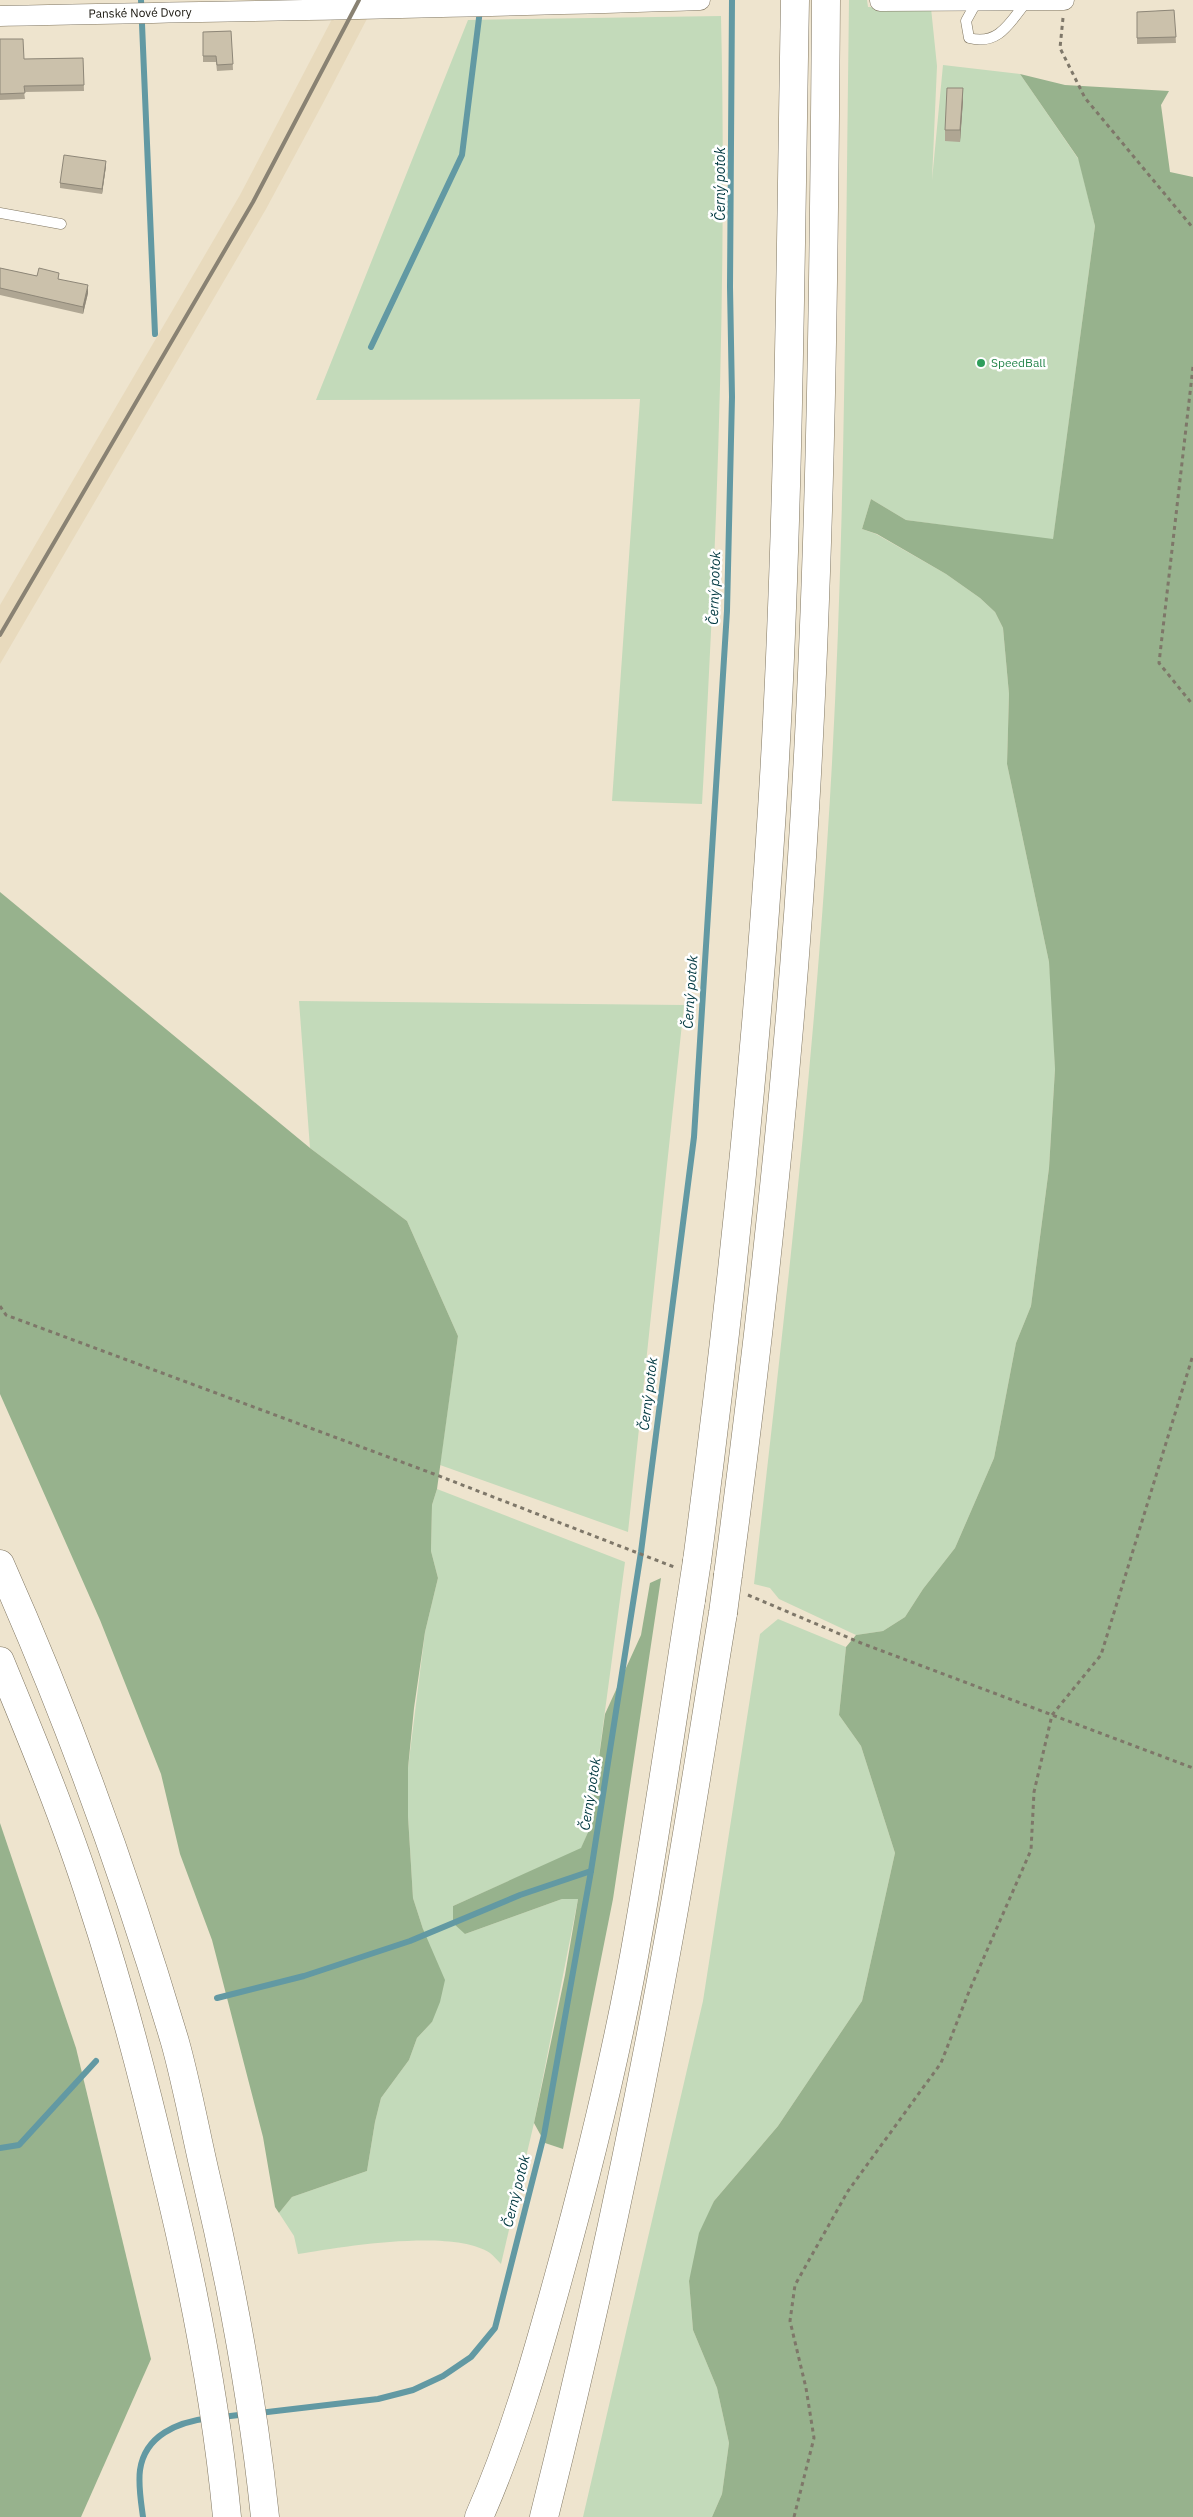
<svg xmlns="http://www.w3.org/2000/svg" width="1193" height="2517" font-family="'IBM Plex Sans',sans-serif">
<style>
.built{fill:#e8dabd}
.green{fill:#c3daba}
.forest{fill:#97b28d}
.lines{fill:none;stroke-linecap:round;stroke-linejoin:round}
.stream{stroke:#6299a3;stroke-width:6}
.service-casing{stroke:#807763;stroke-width:11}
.minor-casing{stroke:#807763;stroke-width:21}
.motorway-casing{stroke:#807763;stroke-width:29}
.path{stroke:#7e7769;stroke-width:3;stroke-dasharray:4 4;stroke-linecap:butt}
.service{stroke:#fff;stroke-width:10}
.minor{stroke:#fff;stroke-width:20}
.motorway{stroke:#fff;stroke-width:28}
.rail{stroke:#898273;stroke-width:4}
.motorway-bridge-casing{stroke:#807763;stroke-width:29;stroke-linecap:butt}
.motorway-bridge{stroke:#fff;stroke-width:28}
.wall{fill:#afa693}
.shaded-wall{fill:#8e8778}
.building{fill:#cbc1ab;stroke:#8e8778}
.leisure-dot{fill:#2e9e5b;stroke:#fff;stroke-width:2}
.labels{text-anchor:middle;stroke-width:5;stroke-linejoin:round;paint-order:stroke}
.street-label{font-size:12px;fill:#17140c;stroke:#fff}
.leisure-label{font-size:12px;fill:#27864d;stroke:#fff;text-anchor:start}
.water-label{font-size:14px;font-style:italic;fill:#023941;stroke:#fff}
</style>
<rect width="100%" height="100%" fill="#eee4ce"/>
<!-- built -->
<polygon class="built" points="342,0 369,15 322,105 266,209 0,664 0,605 240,195"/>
<!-- green -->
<g class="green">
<path d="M 849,0 L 867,0 L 868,7 L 931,8 L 937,66 L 932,180 L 943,65 L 1020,74 L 1079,160 L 1095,226 L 1053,540 L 906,520 L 871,499 L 862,529 L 876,534 L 946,574 L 980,598 L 995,612 L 1003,628 L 1009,694 L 1007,764 L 1049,962 L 1053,1006 L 1055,1069 L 1049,1168 L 1031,1306 L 1016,1343 L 994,1458 L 955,1548 L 923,1589 L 905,1617 L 883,1631 L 856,1635 L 779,1599 L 770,1588 L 754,1584 C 782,1338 811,1092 827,845 C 846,564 845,282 849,0 Z"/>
<path d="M 721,16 C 727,279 717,542 702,804 L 612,801 L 640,399 L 316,400 L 468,20 Z"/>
<polygon points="299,1001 684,1005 628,1532 440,1465 458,1336 407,1221 310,1148"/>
<path d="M 437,1489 L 625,1562 L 589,1830 L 581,1849 L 453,1906 L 465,1934 L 562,1899 L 578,1899 L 534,2123 L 501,2264 C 497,2260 494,2256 490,2253 C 453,2228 341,2247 298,2254 L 294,2236 L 279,2213 L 292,2197 L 367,2171 L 375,2122 L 381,2098 L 409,2060 L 417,2038 L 432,2022 L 423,1929 L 413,1898 L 408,1816 L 408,1768 L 425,1632 L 438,1578 L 431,1551 L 432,1505 Z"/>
<polygon points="778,1619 846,1647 839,1715 861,1746 895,1853 862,2001 778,2126 714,2201 689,2281 693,2330 717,2388 729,2443 722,2494 712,2517 583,2517 703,2001 760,1634"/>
</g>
<!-- forest -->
<g class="forest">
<polygon points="1020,74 1065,85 1169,91 1161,105 1170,172 1193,177 1193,2517 712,2517 722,2494 729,2443 717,2388 693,2330 689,2281 699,2233 714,2201 778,2126 862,2001 895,1853 861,1746 839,1715 846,1647 856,1635 883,1631 905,1617 923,1589 955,1548 994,1458 1016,1343 1031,1306 1049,1168 1055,1069 1049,962 1007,764 1009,694 1003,628 995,612 980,598 946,574 877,534 862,529 871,499 906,520 1053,539 1095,226 1078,158"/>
<polygon points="0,892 310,1148 407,1221 458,1336 437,1489 432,1505 431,1551 438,1578 425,1632 414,1708 408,1768 408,1816 413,1898 423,1929 445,1980 440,2002 432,2022 417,2038 409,2060 381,2098 375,2122 367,2171 292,2197 279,2213 275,2207 263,2137 212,1940 180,1854 161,1774 100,1620 0,1394"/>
<polygon points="661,1578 613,1899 563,2149 545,2143 534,2123 565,1975 578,1899 562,1899 465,1934 453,1923 453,1906 581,1848 589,1830 605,1714 641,1635 650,1583"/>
<polygon points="0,1823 76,2048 151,2359 81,2517 0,2517"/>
</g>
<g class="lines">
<!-- stream -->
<g class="stream">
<polyline points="141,0 155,334"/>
<polyline points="371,347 462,155 480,10"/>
<polyline points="217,1998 304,1976 410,1941 520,1895 591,1871"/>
<polyline points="0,2148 19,2145 96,2061"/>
<polyline points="259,2413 378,2399 413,2390 443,2376 471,2357 495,2328 544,2135 591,1871 641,1552 694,1137 727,611 732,397 730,287 732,0"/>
<polyline points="222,2417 247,2414"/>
<path d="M 143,2517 C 141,2502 138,2485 140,2470 C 145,2435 178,2422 209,2418"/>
</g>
<!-- service casing -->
<g class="service-casing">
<g id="service">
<path d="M 977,1 L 966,21 L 969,38 C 999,46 1010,22 1027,1"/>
<polyline points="0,213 61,224"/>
</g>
</g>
<!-- minor casing -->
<g class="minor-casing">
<g id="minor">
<polyline points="880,1 1064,0"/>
<path d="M 0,16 C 233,11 467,8 700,0"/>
</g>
</g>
<!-- motorway casing -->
<g class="motorway-casing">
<g id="motorway">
<path d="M 697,1561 C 730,1311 756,1061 772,810 C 789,540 790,270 795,0"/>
<path d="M 0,1564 C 69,1719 127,1880 175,2042 C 187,2085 195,2130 205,2173 C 232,2287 253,2401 265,2517"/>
<path d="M 728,1575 C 762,1320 790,1065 805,809 C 821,540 824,270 826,0"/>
<path d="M 0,1661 C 33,1741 66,1821 92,1903 C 121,1991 144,2080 165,2170 C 193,2284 216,2400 227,2517"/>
<path d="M 479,2517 C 513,2440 536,2359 558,2279 C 590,2163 619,2046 639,1928 C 658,1819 674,1709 691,1600"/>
<path d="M 544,2517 C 592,2325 634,2132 669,1937 C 689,1829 705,1721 723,1613"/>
</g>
</g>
<!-- path -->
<g class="path">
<polyline points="1063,18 1060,48 1085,98 1193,228"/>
<polyline points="1193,367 1159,663 1193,705"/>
<polyline points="0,1306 6,1315 434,1474 674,1567"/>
<polyline points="748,1595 861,1643 1193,1768"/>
<polyline points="794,2517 814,2438 806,2388 790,2321 795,2285 848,2191 941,2063 970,1989 1031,1850 1034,1792 1052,1715 1101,1655 1193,1355"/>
</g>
<!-- service -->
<use href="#service" class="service"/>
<!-- minor -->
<use href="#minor" class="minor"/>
<!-- motorway -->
<use href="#motorway" class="motorway"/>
<!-- rail -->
<polyline class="rail" points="0,635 253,202 359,0"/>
<!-- motorway-bridge casing -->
<g class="motorway-bridge-casing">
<g id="motorway-bridge">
<polyline points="691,1600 697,1561"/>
<polyline points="723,1613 728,1575"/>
</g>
</g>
<!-- motorway-bridge -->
<use href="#motorway-bridge" class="motorway-bridge"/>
</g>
<!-- wall -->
<g class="wall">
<polygon points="1174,10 1176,43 1137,44 1137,12"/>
<polygon points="231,31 233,70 217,71 216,62 203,62 203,32"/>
<polygon points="0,39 24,59 83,58 84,91 24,92 25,99 0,100"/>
<polygon points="963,100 960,142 945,141 945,130"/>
<polygon points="106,166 102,194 60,188 60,183"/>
<polygon points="0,268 37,276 59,279 88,293 83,314 0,295"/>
</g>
<!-- shaded-wall -->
<g class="shaded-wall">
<polygon points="963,88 963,100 960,142 960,130"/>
<polygon points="106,161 106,166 102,194 102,189"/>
<polygon points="88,285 88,293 83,314 83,307"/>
</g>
<!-- building -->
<g class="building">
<polygon points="1174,10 1176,37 1137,38 1137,12"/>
<polygon points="231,31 233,64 217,65 216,56 203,56 203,32"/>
<polygon points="0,39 23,39 24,59 83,58 84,85 24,86 25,93 0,94"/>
<polygon points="947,88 963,88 960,130 945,130"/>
<polygon points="64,155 106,161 102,189 60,183"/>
<polygon points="0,268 37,276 39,268 59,273 58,279 88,285 83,307 0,288"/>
</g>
<!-- markers -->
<circle class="leisure-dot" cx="981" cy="363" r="5"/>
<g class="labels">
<!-- street labels -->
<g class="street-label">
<text transform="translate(140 13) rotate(-1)" y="4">Panské Nové Dvory</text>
</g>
<!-- leisure labels -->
<g class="leisure-label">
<text x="991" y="367">SpeedBall</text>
</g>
<!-- water labels -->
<g class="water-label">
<text transform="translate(720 184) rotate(-90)" y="5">Černý potok</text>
<text transform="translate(714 588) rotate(-88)" y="5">Černý potok</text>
<text transform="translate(690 992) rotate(-86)" y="5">Černý potok</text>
<text transform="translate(648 1394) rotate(-83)" y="5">Černý potok</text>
<text transform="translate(590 1794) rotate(-81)" y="5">Černý potok</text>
<text transform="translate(516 2191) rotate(-76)" y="5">Černý potok</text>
</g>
</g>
</svg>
